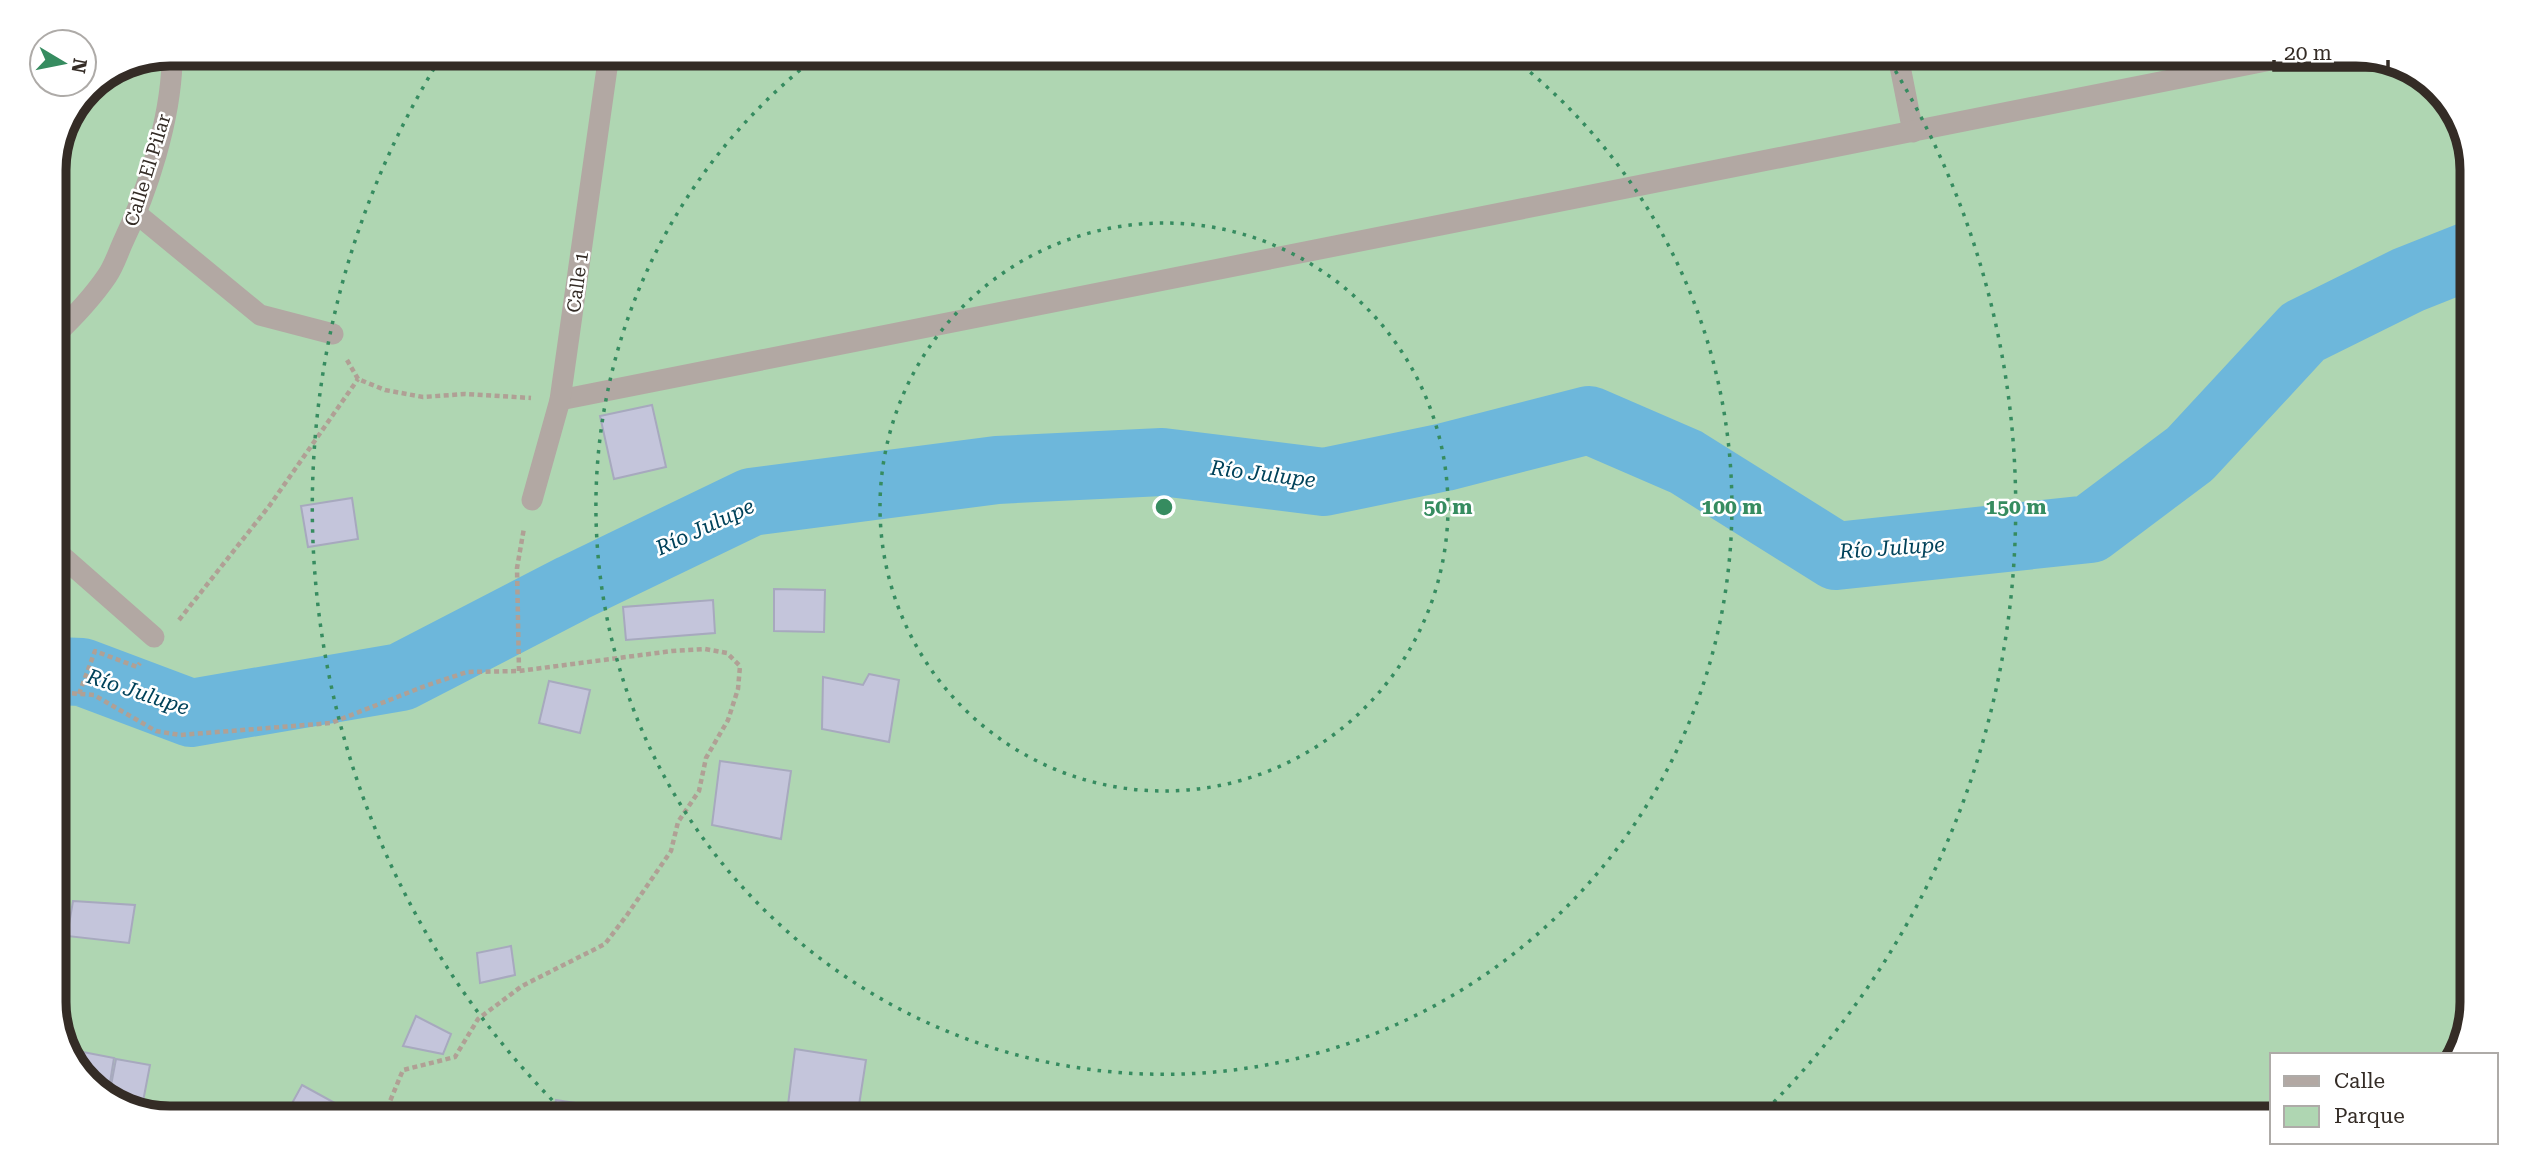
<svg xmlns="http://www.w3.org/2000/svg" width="2526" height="1172" font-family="'Roboto Serif',serif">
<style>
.green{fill:#afd6b2}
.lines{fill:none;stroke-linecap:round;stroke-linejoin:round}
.river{stroke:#6db7db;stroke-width:68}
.building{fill:#c4c5db;stroke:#a7a9be;stroke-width:2}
.path{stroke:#b0a095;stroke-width:4.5;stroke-dasharray:5 3.5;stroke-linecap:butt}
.minor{stroke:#b2a8a3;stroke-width:21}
.ring{fill:none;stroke:#368c60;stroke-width:3.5;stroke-dasharray:3.5 7}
.labels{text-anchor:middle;stroke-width:5;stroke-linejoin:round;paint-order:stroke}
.street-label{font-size:19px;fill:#342c26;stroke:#fff}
.water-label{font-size:21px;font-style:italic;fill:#00425a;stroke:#fff}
.rim{fill:none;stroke:#342c26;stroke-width:9}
.centre{fill:#368c60;stroke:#fff;stroke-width:3.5}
.ring-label{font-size:21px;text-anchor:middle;font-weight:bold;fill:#368c60;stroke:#fff;stroke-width:5;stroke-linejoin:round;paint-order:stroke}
</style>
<rect width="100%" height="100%" fill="#fae6d7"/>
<!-- green -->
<polygon class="green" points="2356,54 2400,63 2452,106 2472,163 2463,1046 2456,1055 2272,1055 2272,1118 170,1118 126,1109 78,1072 55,1010 54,163 89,88 126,63"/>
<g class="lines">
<!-- river -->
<polyline class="river" points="55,671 82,672 191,713 401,677 573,588 751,502 997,470 1162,462 1324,482 1445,457 1589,420 1686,462 1836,556 2090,529 2190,454 2303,332 2408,280 2471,255"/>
</g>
<!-- building -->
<g class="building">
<polygon points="652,405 666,467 614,479 600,416"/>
<polygon points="352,498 358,539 308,547 301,506"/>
<polygon points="774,589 825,590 824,632 774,631"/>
<polygon points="713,600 715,633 626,640 623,607"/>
<polygon points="869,674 899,680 889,742 822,729 823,677 863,685"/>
<polygon points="549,681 590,690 580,733 539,723"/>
<polygon points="720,761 791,771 781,839 712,825"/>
<polygon points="73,901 135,905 129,943 67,936"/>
<polygon points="511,946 515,975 480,983 477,953"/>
<polygon points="416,1016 451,1034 443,1054 403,1046"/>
<polygon points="795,1049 866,1060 857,1118 808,1118 787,1113"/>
<polygon points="83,1052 114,1058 108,1095 79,1073"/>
<polygon points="116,1059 150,1065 141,1112 126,1109 109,1096"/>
<polygon points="302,1085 355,1114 354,1118 284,1118"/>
<polygon points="556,1100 596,1106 594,1118 552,1118"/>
</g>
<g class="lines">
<!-- path -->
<g class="path">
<polyline points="347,360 358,379 385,390 423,397 465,394 531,398"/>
<polyline points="179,620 270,505 358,379"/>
<polyline points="519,671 517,568 524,528"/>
<polyline points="55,692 94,695 156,731 180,735 331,723 425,686 467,672 519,671 672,651 705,649 727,653 740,666 738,689 728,720 706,758 699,791 678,822 671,851 627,915 605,944 522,986 478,1019 455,1057 403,1070 383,1118"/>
<polyline points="79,694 95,651 137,667 140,663"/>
</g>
<!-- minor -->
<g class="minor">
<polyline points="1898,56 1913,132"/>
<polyline points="137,214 260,315 333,334"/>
<path d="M 54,336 C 73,318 92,298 107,276 C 114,266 118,253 123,242 C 148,190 170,121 172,63"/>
<polyline points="560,400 2301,54"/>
<polyline points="532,500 560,400 608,61"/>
<polyline points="55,550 154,637"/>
</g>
</g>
<!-- distance rings -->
<g class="ring">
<circle cx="1164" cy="507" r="284"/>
<path d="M1514 59A568 568 0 1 1 810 62"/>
<path d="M567 1115A852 852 0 0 1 438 62M1890 62A852 852 0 0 1 1761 1115"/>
</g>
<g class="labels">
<!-- street labels -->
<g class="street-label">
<text transform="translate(147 170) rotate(-73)" y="7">Calle El Pilar</text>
<text transform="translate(577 282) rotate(-82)" y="7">Calle 1</text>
</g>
<!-- water labels -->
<g class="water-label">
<text transform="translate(1263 474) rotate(7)" y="7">Río Julupe</text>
<text transform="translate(705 527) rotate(-25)" y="7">Río Julupe</text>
<text transform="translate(1892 548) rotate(-4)" y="7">Río Julupe</text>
<text transform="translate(138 692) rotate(18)" y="7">Río Julupe</text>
</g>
</g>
<!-- crop -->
<path d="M0 0H2526V1172H0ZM170 66H2356A104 104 0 0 1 2460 170V1002A104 104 0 0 1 2356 1106H170A104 104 0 0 1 66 1002V170A104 104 0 0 1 170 66Z" fill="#fff" fill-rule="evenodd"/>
<path class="rim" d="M170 66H2356A104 104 0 0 1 2460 170V1002A104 104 0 0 1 2356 1106H170A104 104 0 0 1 66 1002V170A104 104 0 0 1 170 66Z"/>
<circle cx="1164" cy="507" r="10" class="centre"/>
<g class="ring-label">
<text x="1448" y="514">50 m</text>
<text x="1732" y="514">100 m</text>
<text x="2016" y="514">150 m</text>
</g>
<!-- legend -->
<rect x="2270" y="1053" width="228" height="91" fill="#ffffff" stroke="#aeaba8" stroke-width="2"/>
<rect x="2284" y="1076" width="35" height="10" fill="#b2a8a3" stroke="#aeaba8" stroke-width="2"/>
<text x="2334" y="1088" font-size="21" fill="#342c26">Calle</text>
<rect x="2284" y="1106" width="35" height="21" fill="#afd6b2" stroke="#aeaba8" stroke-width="2"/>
<text x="2334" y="1123" font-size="21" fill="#342c26">Parque</text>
<!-- north arrow -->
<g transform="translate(63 63) rotate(100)"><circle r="33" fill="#ffffff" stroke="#aeaba8" stroke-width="2"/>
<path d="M0-5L12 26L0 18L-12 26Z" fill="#368c60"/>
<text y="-10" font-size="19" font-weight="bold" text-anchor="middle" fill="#342c26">N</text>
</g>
<!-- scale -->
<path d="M2274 60v10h114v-10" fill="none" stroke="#342c26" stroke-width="3.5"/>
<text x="2284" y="60" font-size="21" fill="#342c26" stroke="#ffffff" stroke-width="5" paint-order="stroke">20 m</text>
</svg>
